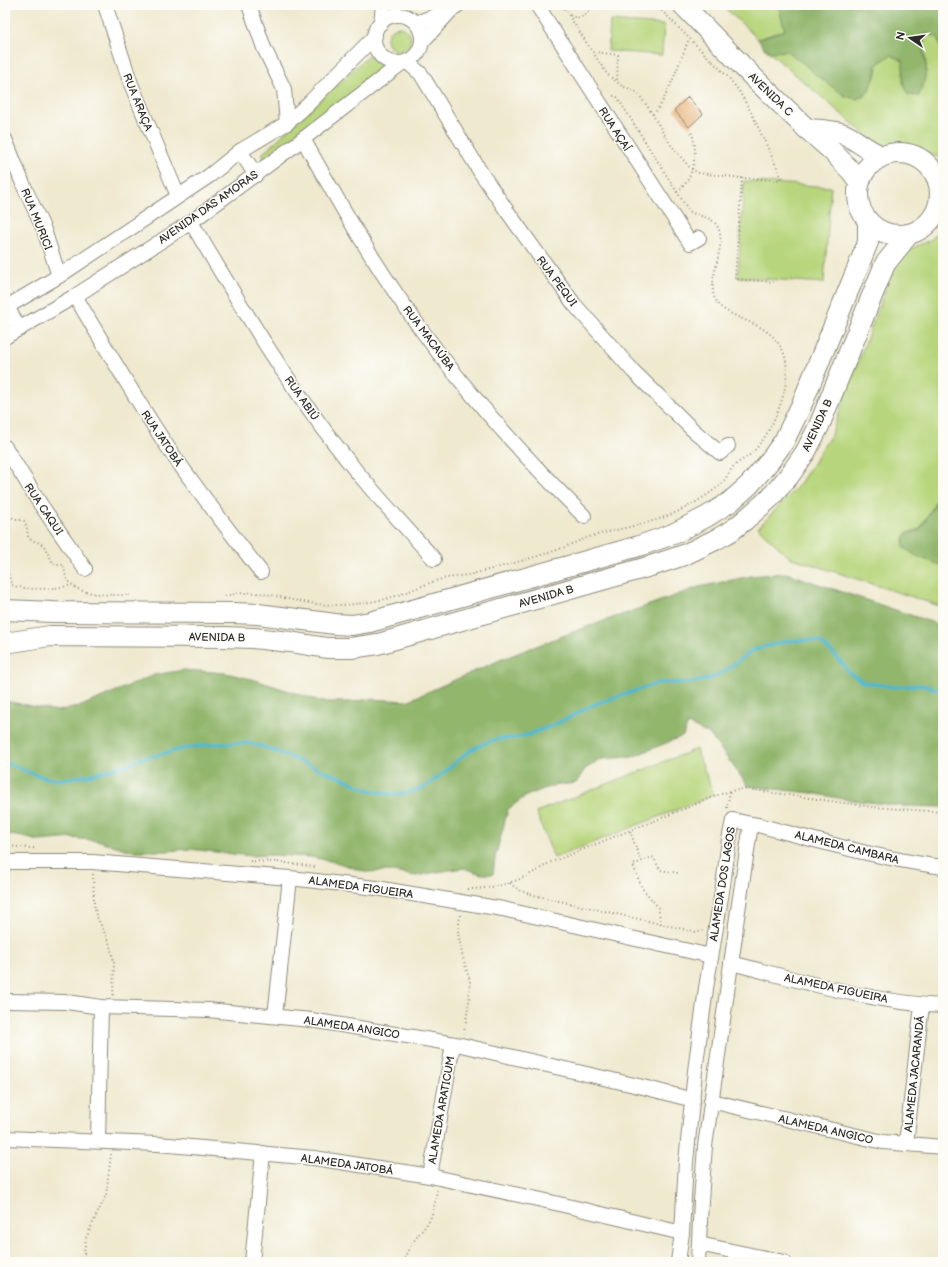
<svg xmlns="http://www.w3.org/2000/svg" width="948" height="1267" font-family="'Balsamiq Sans',sans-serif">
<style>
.green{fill:#b7d57c;stroke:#718054}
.forest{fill:#91b66c;stroke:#5e704c}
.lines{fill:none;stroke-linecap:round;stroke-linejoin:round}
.stream{stroke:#50b7ce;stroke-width:3.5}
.building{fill:#e3a767}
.street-casing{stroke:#8d8a7d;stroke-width:16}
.secondary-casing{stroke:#8d8a7d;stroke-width:22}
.path{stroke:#8d8a7d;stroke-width:2;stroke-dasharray:1 3;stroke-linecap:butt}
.street{stroke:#fff;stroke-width:14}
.secondary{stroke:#fff;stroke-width:20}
.labels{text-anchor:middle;stroke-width:3;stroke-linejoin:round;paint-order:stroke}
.street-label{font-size:11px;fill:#2b2b2b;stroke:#fdfcf7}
</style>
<rect width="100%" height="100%" fill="#fdfcf7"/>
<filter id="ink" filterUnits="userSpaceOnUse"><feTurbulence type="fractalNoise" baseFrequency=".025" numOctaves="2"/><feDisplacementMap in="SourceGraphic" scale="8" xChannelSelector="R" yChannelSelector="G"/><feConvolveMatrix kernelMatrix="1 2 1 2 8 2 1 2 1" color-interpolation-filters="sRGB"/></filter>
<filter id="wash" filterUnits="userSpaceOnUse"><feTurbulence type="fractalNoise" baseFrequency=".012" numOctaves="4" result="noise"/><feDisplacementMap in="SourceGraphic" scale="16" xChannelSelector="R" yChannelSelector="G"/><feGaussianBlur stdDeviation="0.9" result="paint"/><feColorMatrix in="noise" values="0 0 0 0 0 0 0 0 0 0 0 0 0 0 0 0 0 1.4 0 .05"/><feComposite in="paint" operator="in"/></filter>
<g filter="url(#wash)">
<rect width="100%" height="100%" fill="#efe9cf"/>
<!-- green -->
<g class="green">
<polygon points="722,5 778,5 785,31 758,39"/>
<polygon points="610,21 664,25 662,55 608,51"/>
<circle cx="399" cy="39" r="12"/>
<path d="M 927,32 L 939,35 L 943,55 L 943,163 L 936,156 L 909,147 L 880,147 L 763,47 L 772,50 L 788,50 L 868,92 L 877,73 L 876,64 L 892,53 L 903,59 L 919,94 C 923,85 926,76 926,66 C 926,51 920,48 927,32 Z"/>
<polygon points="370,54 373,60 387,69 264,160 262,154"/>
<polygon points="744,181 831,187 824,283 738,277"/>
<polygon points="943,226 943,489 920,529 906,533 904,545 943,566 943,607 789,557 758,528 799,485 831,435 895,263 908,250 932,239"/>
<polygon points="696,749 714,795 554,858 536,812"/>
</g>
<!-- forest -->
<g class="forest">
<path d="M 778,5 L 943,5 L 943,58 L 938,37 L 926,34 C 920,49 925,53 926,68 C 926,78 922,87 919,96 L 908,95 L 903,82 L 903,61 L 891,55 L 876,65 L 876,74 L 867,93 L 857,99 L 845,96 L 816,75 L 803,63 L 787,51 L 772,52 L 763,47 L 758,39 L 785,30 Z"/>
<polygon points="943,490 943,568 941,565 918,557 903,547 905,535 920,530"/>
<polygon points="786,573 943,626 943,807 901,806 844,799 811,793 748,786 710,735 688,724 683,736 632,757 602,759 585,769 576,783 551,786 526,796 508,809 495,858 493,874 481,874 464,868 437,872 416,876 387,871 365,872 339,863 312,857 274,855 251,856 189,849 167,851 132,851 100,841 72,838 39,841 23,837 5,834 5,701 57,711 79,707 154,675 184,670 225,673 252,679 323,702 353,702 369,699 407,701 500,660 578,630 630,612 699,587 751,576"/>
</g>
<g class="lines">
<!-- stream -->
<polyline class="stream" points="5,762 28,772 43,777 57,780 90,775 126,765 140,759 182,749 213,744 247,743 264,747 280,753 331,774 345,779 363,788 378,792 393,794 407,793 423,788 440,776 463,756 471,750 483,744 497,739 514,738 528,735 556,724 595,704 659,683 690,683 709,679 725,671 753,650 786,641 809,640 820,642 834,654 850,673 863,682 893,687 919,685 931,687 943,692"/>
</g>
<g id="blocks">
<!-- building -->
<polygon class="building" points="688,97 703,114 689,127 674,110"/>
</g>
</g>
<g filter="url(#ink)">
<use href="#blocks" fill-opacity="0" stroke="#8d8a7d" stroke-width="1"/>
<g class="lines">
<!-- street casing -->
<g class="street-casing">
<g id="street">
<polyline points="105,5 131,84 178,196"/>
<polyline points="249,5 264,48 284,89 287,123"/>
<polyline points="537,5 690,243 699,238"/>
<circle cx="398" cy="39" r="24"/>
<polyline points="381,23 383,5"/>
<polyline points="416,23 448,11"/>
<polyline points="422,42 452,9 458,5"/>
<polyline points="407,62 421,74 481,173 507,211 574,304 633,371 693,430 720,453 728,446"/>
<polyline points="5,139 23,184 44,230 59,276"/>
<path d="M 303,139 C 333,192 363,245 397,295 C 451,375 515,448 584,516"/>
<polyline points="240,151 256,175"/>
<path d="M 191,222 C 242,308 294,395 357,472 C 382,502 408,530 434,559"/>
<path d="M 75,296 C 106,348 136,400 169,449 C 198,491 230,532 261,572"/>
<polyline points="7,307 20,329"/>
<polyline points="5,308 59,276 209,176 240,151 287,123 308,104 375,36"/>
<polyline points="5,337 75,296 191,222 303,139 402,63"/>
<polyline points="5,447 41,505 85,569"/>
<path d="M 751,824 L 758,825 C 819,841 880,859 943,867"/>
<polyline points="5,862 92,862 290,878 376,888 503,909 711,956"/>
<path d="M 731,963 C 799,980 873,1003 943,1006"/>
<polyline points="5,1001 67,1002 101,1007 208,1010 311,1020 461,1045 647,1088 693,1100"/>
<polyline points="275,1016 290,878"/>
<polyline points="711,1101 883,1142 943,1147"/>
<polyline points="5,1138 158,1144 314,1158 430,1176 542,1200 682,1233"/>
<polyline points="98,1141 101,1007"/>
<polyline points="906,1144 922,1005"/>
<polyline points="430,1176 453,1044"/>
<polyline points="699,1244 784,1262"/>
<polyline points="252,1262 263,1153"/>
<polyline points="678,1262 682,1233 686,1162 695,1071 706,988 723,885 729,840 733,820 751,824 736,924 735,936 705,1146 701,1201 698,1262"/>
</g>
</g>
<!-- secondary casing -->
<g class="secondary-casing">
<g id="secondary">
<polyline points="683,5 754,78 807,129 832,151 852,172 859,182"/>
<path d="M 807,129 C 819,130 832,130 844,134 C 857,140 868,151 882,156"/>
<circle cx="899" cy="194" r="41"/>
<polyline points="5,610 53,612 233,613 258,614 335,624 352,625 370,622 639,546 673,534 706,517 730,502 749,485 769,462 784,441 801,406 860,262 868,242 868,221"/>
<polyline points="5,643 50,636 222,637 253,638 290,642 327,648 351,648 378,644 651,566 684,555 715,540 731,531 745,520 770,498 789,476 805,453 819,426 885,264 909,234"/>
</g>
</g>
<!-- path -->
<g class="path">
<polyline points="413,5 418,8"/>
<polyline points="562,5 607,74 622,86 635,91 638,94 648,107 670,144 691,169 699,173 742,178"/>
<polyline points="656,5 728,77 739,91 752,114 779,172 780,180 742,178 735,279 774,282"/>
<path d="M 570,15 C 580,21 588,15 593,5"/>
<polyline points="594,52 618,55 617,82"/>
<path d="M 653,114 C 665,105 682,55 689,39"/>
<path d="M 677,192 C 694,180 700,148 690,130"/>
<path d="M 5,514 L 10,517 L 24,521 L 27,528 L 28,536 L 31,540 L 40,543 L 44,546 L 53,563 L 56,565 L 64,565 C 65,572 65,578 70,583 C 80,596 114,595 130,595"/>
<path d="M 6,514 C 5,533 4,568 12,585 C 25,591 58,589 71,585"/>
<path d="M 225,596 C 255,589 269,595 298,601 C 316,605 336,606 354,604 C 365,603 378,601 389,598 C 407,593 424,584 442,579 C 452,577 463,576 472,574 C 501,567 529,559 557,550 C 568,546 578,541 589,537 C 619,528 654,524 681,510 C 692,505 713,492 721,484 C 727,478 729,471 734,466 C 739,461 747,458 752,453 C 773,432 797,378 782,349 C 768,323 743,323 722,308 C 696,288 736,241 713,221 C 706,216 696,216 689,211 L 617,97 L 611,95"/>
<polyline points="727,808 730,792"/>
<polyline points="630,831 641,861"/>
<polyline points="5,846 34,848"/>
<polyline points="250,861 280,862 315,867"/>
<polyline points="93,874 94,903 96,915 109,942 114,962 113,996"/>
<path d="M 510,883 C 519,892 530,894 542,897 L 696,932 L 703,931"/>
<path d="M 468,889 C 498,889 524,880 549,863 L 721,794 L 735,790 L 747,789 L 872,807 L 943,812"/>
<polyline points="460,915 458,933 463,958 470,981 469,1002 464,1033"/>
<polyline points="661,924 658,907 642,888 633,865 652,857 654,858 660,870 678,873"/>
<polyline points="83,1262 86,1238 106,1195 111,1154"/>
<path d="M 404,1262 C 407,1245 420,1235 429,1221 C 434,1212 435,1201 437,1190"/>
</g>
<!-- street -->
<use href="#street" class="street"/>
<!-- secondary -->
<use href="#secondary" class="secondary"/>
</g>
</g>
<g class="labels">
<!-- street labels -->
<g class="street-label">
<text transform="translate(771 94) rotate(44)" y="4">AVENIDA C</text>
<text transform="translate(138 102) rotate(68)" y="4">RUA ARAÇA</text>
<text transform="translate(615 129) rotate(57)" y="4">RUA AÇAÍ</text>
<text transform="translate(208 207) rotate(-35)" y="4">AVENIDA DAS AMORAS</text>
<text transform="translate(37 219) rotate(68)" y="4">RUA MURICI</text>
<text transform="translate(557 281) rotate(53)" y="4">RUA PEQUI</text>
<text transform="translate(429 338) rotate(53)" y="4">RUA MACAÚBA</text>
<text transform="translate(302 398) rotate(55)" y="4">RUA ABIÚ</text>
<text transform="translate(817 425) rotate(-65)" y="4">AVENIDA B</text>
<text transform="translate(162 438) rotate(56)" y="4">RUA JATOBÁ</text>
<text transform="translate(44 509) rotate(56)" y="4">RUA CAQUI</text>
<text transform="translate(546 596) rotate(-16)" y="4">AVENIDA B</text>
<text transform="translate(217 637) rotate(1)" y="4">AVENIDA B</text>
<text transform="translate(847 847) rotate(14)" y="4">ALAMEDA CAMBARA</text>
<text transform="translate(722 884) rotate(-81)" y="4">ALAMEDA DOS LAGOS</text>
<text transform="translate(361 887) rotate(8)" y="4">ALAMEDA FIGUEIRA</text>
<text transform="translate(836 988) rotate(12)" y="4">ALAMEDA FIGUEIRA</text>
<text transform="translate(352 1027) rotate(9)" y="4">ALAMEDA ANGICO</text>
<text transform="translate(914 1074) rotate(-84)" y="4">ALAMEDA JACARANDÁ</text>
<text transform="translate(441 1110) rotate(-80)" y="4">ALAMEDA ARATICUM</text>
<text transform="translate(826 1129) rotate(13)" y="4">ALAMEDA ANGICO</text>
<text transform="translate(347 1164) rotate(8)" y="4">ALAMEDA JATOBÁ</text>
</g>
</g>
<!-- margin -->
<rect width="948" height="1267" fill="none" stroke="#fdfcf7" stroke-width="20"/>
<!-- north arrow -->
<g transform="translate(910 38) rotate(283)" stroke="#fdfcf7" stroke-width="3" paint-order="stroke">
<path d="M0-3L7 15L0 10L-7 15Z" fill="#2b2b2b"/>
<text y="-6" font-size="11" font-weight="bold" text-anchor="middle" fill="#2b2b2b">N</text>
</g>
</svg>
